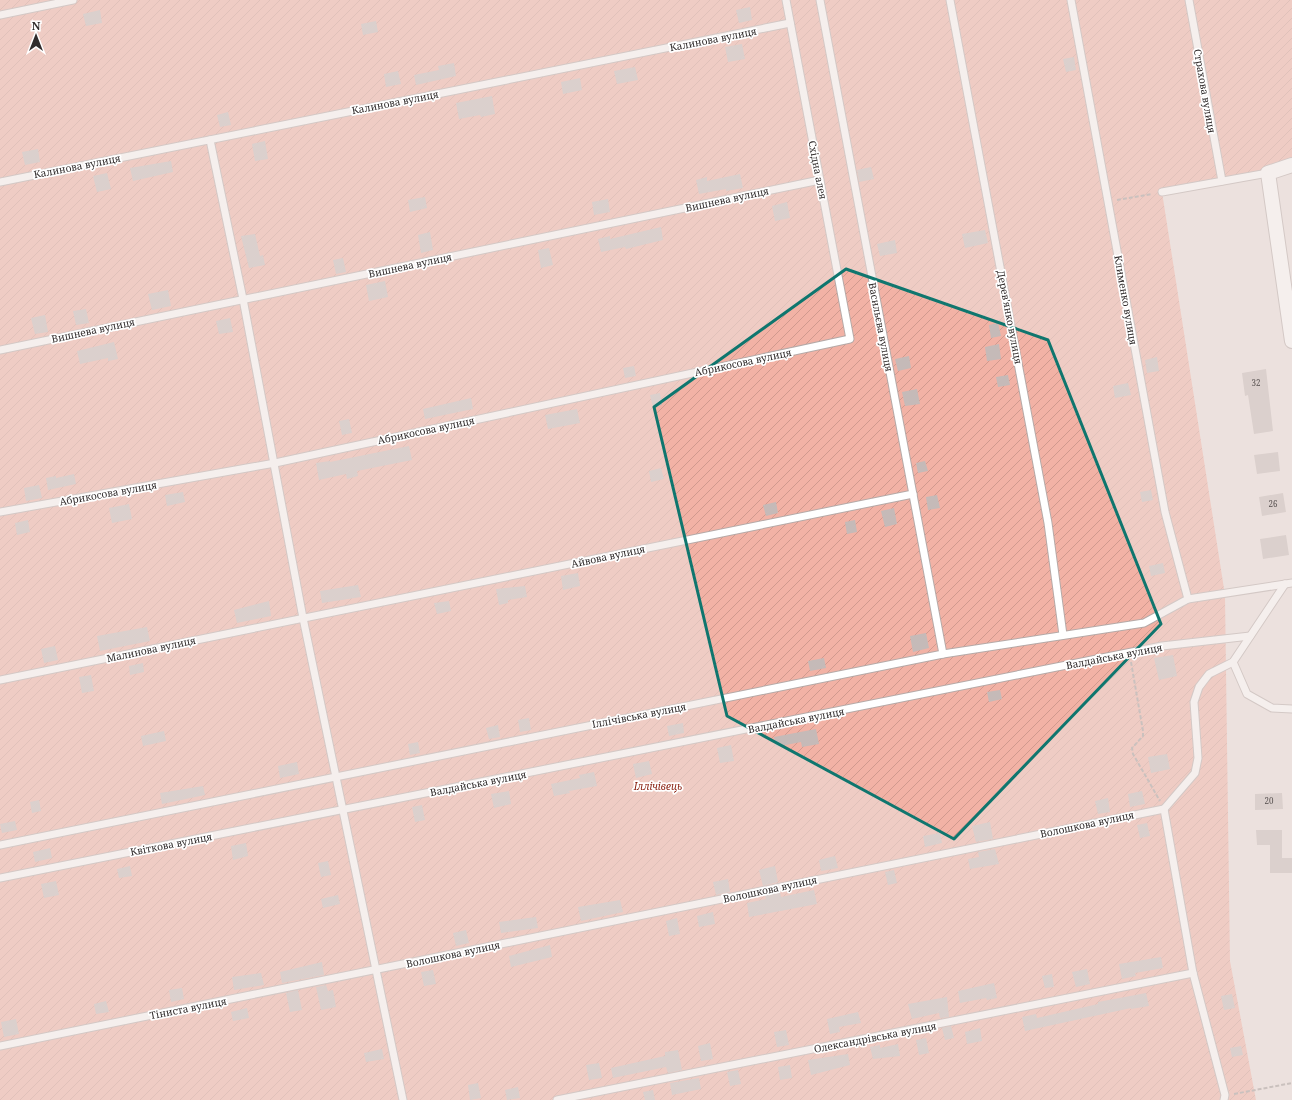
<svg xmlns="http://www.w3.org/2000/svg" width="1292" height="1100" font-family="'Noto Serif',serif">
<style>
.garden{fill:url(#garden-furrows)}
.building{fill:#c5bab8}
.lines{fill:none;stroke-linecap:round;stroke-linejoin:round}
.lane-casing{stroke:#b5aaa8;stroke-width:9}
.street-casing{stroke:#b5aaa8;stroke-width:16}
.path{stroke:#a19997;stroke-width:2;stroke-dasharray:4 2;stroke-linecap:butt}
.lane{stroke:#fff;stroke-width:7}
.street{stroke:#fff;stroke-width:14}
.marked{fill:none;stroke:#0f766e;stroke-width:3;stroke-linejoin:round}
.labels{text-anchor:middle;stroke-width:3.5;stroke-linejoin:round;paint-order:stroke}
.number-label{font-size:8px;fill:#56504f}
.street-label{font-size:10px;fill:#312c2c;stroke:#fff}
.park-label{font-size:10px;font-style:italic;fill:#8a2112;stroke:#fff}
</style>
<defs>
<pattern id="garden-furrows" width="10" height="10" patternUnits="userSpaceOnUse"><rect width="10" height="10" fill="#f2b2a5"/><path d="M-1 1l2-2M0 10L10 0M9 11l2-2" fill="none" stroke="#d0998e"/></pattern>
</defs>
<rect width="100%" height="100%" fill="#ece1de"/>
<!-- garden -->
<polygon class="garden" points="0,0 1292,0 1292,165 1162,192 1225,595 1230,961 1256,1100 0,1100"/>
<!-- building -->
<g class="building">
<polygon points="750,7 752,20 739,23 736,10"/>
<polygon points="100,10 102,23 86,26 83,14"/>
<polygon points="376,21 378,32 363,35 361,24"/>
<polygon points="742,44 745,59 728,62 725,47"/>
<polygon points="1074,57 1076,70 1066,72 1063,59"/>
<polygon points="454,63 456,76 416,85 414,75 439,70 438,66"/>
<polygon points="635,67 638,80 617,84 614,71"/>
<polygon points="398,71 401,84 386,87 384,74"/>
<polygon points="580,78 582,90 563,94 561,82"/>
<polygon points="492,96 495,114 481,117 480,115 459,119 456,103"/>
<polygon points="228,112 231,125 220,127 217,115"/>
<polygon points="265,141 268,159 255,161 252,144"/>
<polygon points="38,149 40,162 25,165 22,152"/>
<polygon points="171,161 173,172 133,181 130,168"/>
<polygon points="871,167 874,179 859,182 857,170"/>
<polygon points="107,173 111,189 97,192 93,176"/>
<polygon points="740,174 743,188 726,191 726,189 699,194 696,180 707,177 707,181"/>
<polygon points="425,197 427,208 410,212 408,200"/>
<polygon points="608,199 610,212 594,215 592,202"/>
<polygon points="787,202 790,218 775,221 772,206"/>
<polygon points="661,227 663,240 626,249 625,247 601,252 598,239 610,236 610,239"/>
<polygon points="985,230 988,243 965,248 962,234"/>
<polygon points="430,232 433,250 421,253 418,235"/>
<polygon points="255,234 260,256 263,255 265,265 249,268 241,236"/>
<polygon points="895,240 897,253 880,256 877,244"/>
<polygon points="549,248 553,265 541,268 538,250"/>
<polygon points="343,258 346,272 336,274 333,260"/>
<polygon points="385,281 388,297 369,301 366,285"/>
<polygon points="168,290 171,306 152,310 148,294"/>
<polygon points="86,309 89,323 76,325 73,311"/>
<polygon points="45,315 48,332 35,334 31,318"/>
<polygon points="230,318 233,332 219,334 216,321"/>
<polygon points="998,323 1001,336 991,338 989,325"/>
<polygon points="114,342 118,359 108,361 108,358 80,364 77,351"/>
<polygon points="999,344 1001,359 987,361 985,347"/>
<polygon points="909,356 911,368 898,371 895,359"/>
<polygon points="1157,357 1159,371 1147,373 1145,360"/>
<polygon points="634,366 636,376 625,378 623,368"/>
<polygon points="1266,369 1273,431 1254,434 1248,395 1245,396 1242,373"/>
<polygon points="1008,375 1010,385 998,387 996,377"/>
<polygon points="1128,383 1131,395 1115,398 1113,386"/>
<polygon points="917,389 920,404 905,406 902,392"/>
<polygon points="660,393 662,405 653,407 650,395"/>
<polygon points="471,398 473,409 425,419 423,409"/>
<polygon points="577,409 580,423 548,429 545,415"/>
<polygon points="349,419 352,433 342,435 339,421"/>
<polygon points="409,446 412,460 357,471 358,476 347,479 346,474 319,480 316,463 330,461 330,462"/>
<polygon points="1278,452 1280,471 1257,474 1254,455"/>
<polygon points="925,461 928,471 918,473 916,463"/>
<polygon points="661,468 664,479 651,482 649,471"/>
<polygon points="74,474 76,484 48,490 46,478 56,476 56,478"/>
<polygon points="39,485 42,498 26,501 24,488"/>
<polygon points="1151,490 1153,500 1142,502 1140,492"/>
<polygon points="183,492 185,502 167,506 165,495"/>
<polygon points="1283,493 1286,512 1262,516 1259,497"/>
<polygon points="937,495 940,508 928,510 926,497"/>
<polygon points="776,502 778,513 766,516 763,505"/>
<polygon points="129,504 132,519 112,523 109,508"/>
<polygon points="894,508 897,524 885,527 881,511"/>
<polygon points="28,520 30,532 17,535 15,523"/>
<polygon points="855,520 857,532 847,534 845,522"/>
<polygon points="1286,535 1289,555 1263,559 1260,539"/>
<polygon points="1163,563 1165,573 1151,576 1149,566"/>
<polygon points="578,573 580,586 563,590 561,576"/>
<polygon points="358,585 361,597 322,603 320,591"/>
<polygon points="525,586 527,597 508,600 508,603 499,605 496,589"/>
<polygon points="269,601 271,616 237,623 234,610"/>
<polygon points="449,601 451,611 437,614 434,603"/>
<polygon points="147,627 150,641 100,651 97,636"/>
<polygon points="926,633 929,648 913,652 910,636"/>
<polygon points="55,646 58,660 44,663 41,649"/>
<polygon points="1173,655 1177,676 1159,680 1154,658"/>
<polygon points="824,658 826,668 810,671 808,661"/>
<polygon points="143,663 144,672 130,675 129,666"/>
<polygon points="91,675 94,691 82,693 79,677"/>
<polygon points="1000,690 1002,699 989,702 987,692"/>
<polygon points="529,718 531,730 520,732 518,720"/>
<polygon points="683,723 684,733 669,736 667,726"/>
<polygon points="498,725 500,737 489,739 486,728"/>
<polygon points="816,729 819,744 802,747 801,742 776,747 774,737"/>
<polygon points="164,731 166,741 143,746 141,736"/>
<polygon points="418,742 420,753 410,755 408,744"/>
<polygon points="731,745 734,761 720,763 717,748"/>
<polygon points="1167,754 1170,769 1151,773 1148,757"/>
<polygon points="649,761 652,774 636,778 633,764"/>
<polygon points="297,762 299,774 280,778 278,766"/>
<polygon points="594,772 597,786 569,791 570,793 554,796 551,784 580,778 579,775"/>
<polygon points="203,786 205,795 162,804 160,793"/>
<polygon points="509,791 511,804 494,808 491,794"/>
<polygon points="1142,791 1145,804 1130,807 1128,794"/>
<polygon points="1282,793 1283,809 1255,810 1255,794"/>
<polygon points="1108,798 1110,812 1098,814 1095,801"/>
<polygon points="39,800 41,811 32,813 30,802"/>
<polygon points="422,805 425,820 415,822 412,807"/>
<polygon points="15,821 17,830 2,833 0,824"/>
<polygon points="990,822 993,839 976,842 972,826"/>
<polygon points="1147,823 1150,836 1140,838 1137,825"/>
<polygon points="1256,830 1282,830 1282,858 1292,858 1292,873 1270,873 1270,845 1257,845"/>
<polygon points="940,833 942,843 925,847 923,836"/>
<polygon points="246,843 248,856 233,860 231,846"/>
<polygon points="50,848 52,858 35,862 33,852"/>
<polygon points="995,849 999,864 970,869 968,859 979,857 978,852"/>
<polygon points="835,856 838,868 821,871 819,860"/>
<polygon points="328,861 331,875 321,877 318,863"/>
<polygon points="130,866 132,876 119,878 117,869"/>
<polygon points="775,866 778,882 763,886 759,870"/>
<polygon points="894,870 897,883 888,885 885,872"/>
<polygon points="728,879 730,892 716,895 713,882"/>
<polygon points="56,881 59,895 44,898 41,884"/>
<polygon points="814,890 817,904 749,917 747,903 766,899 765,895 780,892 781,897"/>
<polygon points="338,895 340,904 323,908 321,899"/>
<polygon points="620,900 623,912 581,921 578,907"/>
<polygon points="713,912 715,924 699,927 697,916"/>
<polygon points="536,917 538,928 501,933 499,922"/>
<polygon points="677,918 680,934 669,936 666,921"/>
<polygon points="466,930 469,943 456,946 453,933"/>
<polygon points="550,945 552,957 511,967 509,956"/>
<polygon points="1161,957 1163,968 1135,973 1136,976 1122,979 1119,964"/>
<polygon points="322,962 324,975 282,983 280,972"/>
<polygon points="1087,969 1090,984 1076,987 1072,972"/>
<polygon points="433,970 436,984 424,986 421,972"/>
<polygon points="261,973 264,985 234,990 232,977"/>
<polygon points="1052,974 1054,987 1045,988 1042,976"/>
<polygon points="994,983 997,998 987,1000 986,998 960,1003 958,991"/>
<polygon points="326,985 328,991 333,990 336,1007 321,1010 316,987"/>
<polygon points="182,988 184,999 171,1002 169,990"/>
<polygon points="298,990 302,1010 290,1012 286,993"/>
<polygon points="1146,993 1149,1006 1131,1009 1131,1008 1025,1031 1022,1017 1036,1014 1037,1018 1098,1004 1098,1002"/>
<polygon points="1232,994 1235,1008 1224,1010 1221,996"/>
<polygon points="947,997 949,1017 940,1018 939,1013 912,1019 908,1004"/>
<polygon points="106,1001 109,1012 96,1014 94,1004"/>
<polygon points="247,1008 249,1018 233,1021 231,1012"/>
<polygon points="858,1012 861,1023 839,1027 840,1032 830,1034 827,1019"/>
<polygon points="16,1019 19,1034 4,1037 1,1022"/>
<polygon points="951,1026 954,1038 945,1040 942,1028"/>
<polygon points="980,1028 982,1041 967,1044 965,1032"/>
<polygon points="786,1030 789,1045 777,1047 774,1032"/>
<polygon points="926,1038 929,1053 919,1055 916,1040"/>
<polygon points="710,1043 713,1059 701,1061 698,1046"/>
<polygon points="898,1044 900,1056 873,1059 870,1047 880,1045 880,1048"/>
<polygon points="1241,1046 1243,1055 1232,1057 1230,1048"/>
<polygon points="382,1049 384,1059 366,1062 364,1053"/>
<polygon points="678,1050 682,1070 668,1073 666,1067 613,1078 611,1068 665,1056 665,1052"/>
<polygon points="848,1054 850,1065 811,1075 808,1060"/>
<polygon points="599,1063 602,1078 589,1080 586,1065"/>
<polygon points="790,1065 792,1078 780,1080 778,1067"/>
<polygon points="738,1070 741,1084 730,1086 727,1072"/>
<polygon points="699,1078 701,1089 672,1095 670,1083"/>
<polygon points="478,1083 481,1098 470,1100 468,1085"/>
<polygon points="518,1087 520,1098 507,1100 505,1090"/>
<polygon points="653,1090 655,1100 645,1100 643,1092"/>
</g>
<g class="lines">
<!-- lane casing -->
<g class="lane-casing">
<g id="lane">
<polyline points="820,0 943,654"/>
<polyline points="950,0 1048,523 1063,635"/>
<polyline points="1071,0 1165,512 1188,599"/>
<polyline points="1189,0 1222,181"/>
<polyline points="0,15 73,0"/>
<polyline points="210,140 243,299 303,618 403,1100"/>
<polyline points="0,182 790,23"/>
<polyline points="1162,192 1268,173"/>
<polyline points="0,350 820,180"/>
<polyline points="0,512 275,463 850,339 786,0"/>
<polyline points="1233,662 1247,694 1272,708 1292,709"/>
<polyline points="0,680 913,494"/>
<polyline points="1164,809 1193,973 1225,1095 1224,1100"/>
<polyline points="1164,809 1195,773 1198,758 1194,702 1199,687 1209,674 1233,662 1285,584"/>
<polyline points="0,845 943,654 1144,623 1188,599 1292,583"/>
<polyline points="0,878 1162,646 1250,636"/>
<polyline points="0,1046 1164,809"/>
<polyline points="557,1100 1193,973"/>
</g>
</g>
<!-- street casing -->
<g class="street-casing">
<polyline id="street" points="1292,165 1268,173 1292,341"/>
</g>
<!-- path -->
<g class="path">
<polyline points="1117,200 1152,194"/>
<polyline points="1131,662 1143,731 1143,736 1132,748 1133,754 1160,801"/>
<polyline points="1234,1094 1292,1083"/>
</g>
<!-- lane -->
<use href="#lane" class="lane"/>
<!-- street -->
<use href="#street" class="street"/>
</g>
<!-- marked area -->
<path d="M0 0H1292V1100H0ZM 846,269 L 1048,340 L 1161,624 L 954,839 L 727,716 L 654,407 Z" fill="#ece1de" fill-opacity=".55" fill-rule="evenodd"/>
<path class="marked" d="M 846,269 L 1048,340 L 1161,624 L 954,839 L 727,716 L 654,407 Z"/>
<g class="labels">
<!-- number labels -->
<g class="number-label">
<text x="1256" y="386">32</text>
<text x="1273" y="507">26</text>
<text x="1269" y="804">20</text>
</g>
<!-- street labels -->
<g class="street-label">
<text transform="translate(713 39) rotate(-11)" y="4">Калинова вулиця</text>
<text transform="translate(1205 91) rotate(80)" y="4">Страхова вулиця</text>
<text transform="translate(395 102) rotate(-11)" y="4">Калинова вулиця</text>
<text transform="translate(77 166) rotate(-11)" y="4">Калинова вулиця</text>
<text transform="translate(818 170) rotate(79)" y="4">Східна алея</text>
<text transform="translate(727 199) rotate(-12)" y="4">Вишнева вулиця</text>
<text transform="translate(410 265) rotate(-12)" y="4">Вишнева вулиця</text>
<text transform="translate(1126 300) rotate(80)" y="4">Клименко вулиця</text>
<text transform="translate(1010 317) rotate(79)" y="4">Дерев'янко вулиця</text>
<text transform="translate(881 327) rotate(79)" y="4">Васильєва вулиця</text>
<text transform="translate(93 330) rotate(-12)" y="4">Вишнева вулиця</text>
<text transform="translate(743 362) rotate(-12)" y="4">Абрикосова вулиця</text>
<text transform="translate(426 430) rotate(-12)" y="4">Абрикосова вулиця</text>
<text transform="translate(108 493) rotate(-10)" y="4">Абрикосова вулиця</text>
<text transform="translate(608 556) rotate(-12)" y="4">Айвова вулиця</text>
<text transform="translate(151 649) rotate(-12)" y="4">Малинова вулиця</text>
<text transform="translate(1114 656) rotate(-11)" y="4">Валдайська вулиця</text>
<text transform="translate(639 715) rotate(-11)" y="4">Іллічівська вулиця</text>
<text transform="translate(796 720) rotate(-11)" y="4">Валдайська вулиця</text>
<text transform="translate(478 783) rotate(-11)" y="4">Валдайська вулиця</text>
<text transform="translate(1087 824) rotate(-12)" y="4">Волошкова вулиця</text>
<text transform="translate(171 844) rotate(-11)" y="4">Квіткова вулиця</text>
<text transform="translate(770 889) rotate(-12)" y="4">Волошкова вулиця</text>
<text transform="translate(453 954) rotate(-12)" y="4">Волошкова вулиця</text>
<text transform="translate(188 1008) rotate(-11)" y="4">Тіниста вулиця</text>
<text transform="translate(875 1037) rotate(-11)" y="4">Олександрівська вулиця</text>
</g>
<!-- park labels -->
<g class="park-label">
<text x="658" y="790">Іллічівець</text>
</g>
</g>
<!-- north arrow -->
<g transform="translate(36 36)" stroke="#ffffff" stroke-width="3" paint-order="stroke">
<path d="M0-3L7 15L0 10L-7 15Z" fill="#312c2c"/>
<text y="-6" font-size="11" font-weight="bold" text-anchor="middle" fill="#312c2c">N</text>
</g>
</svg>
